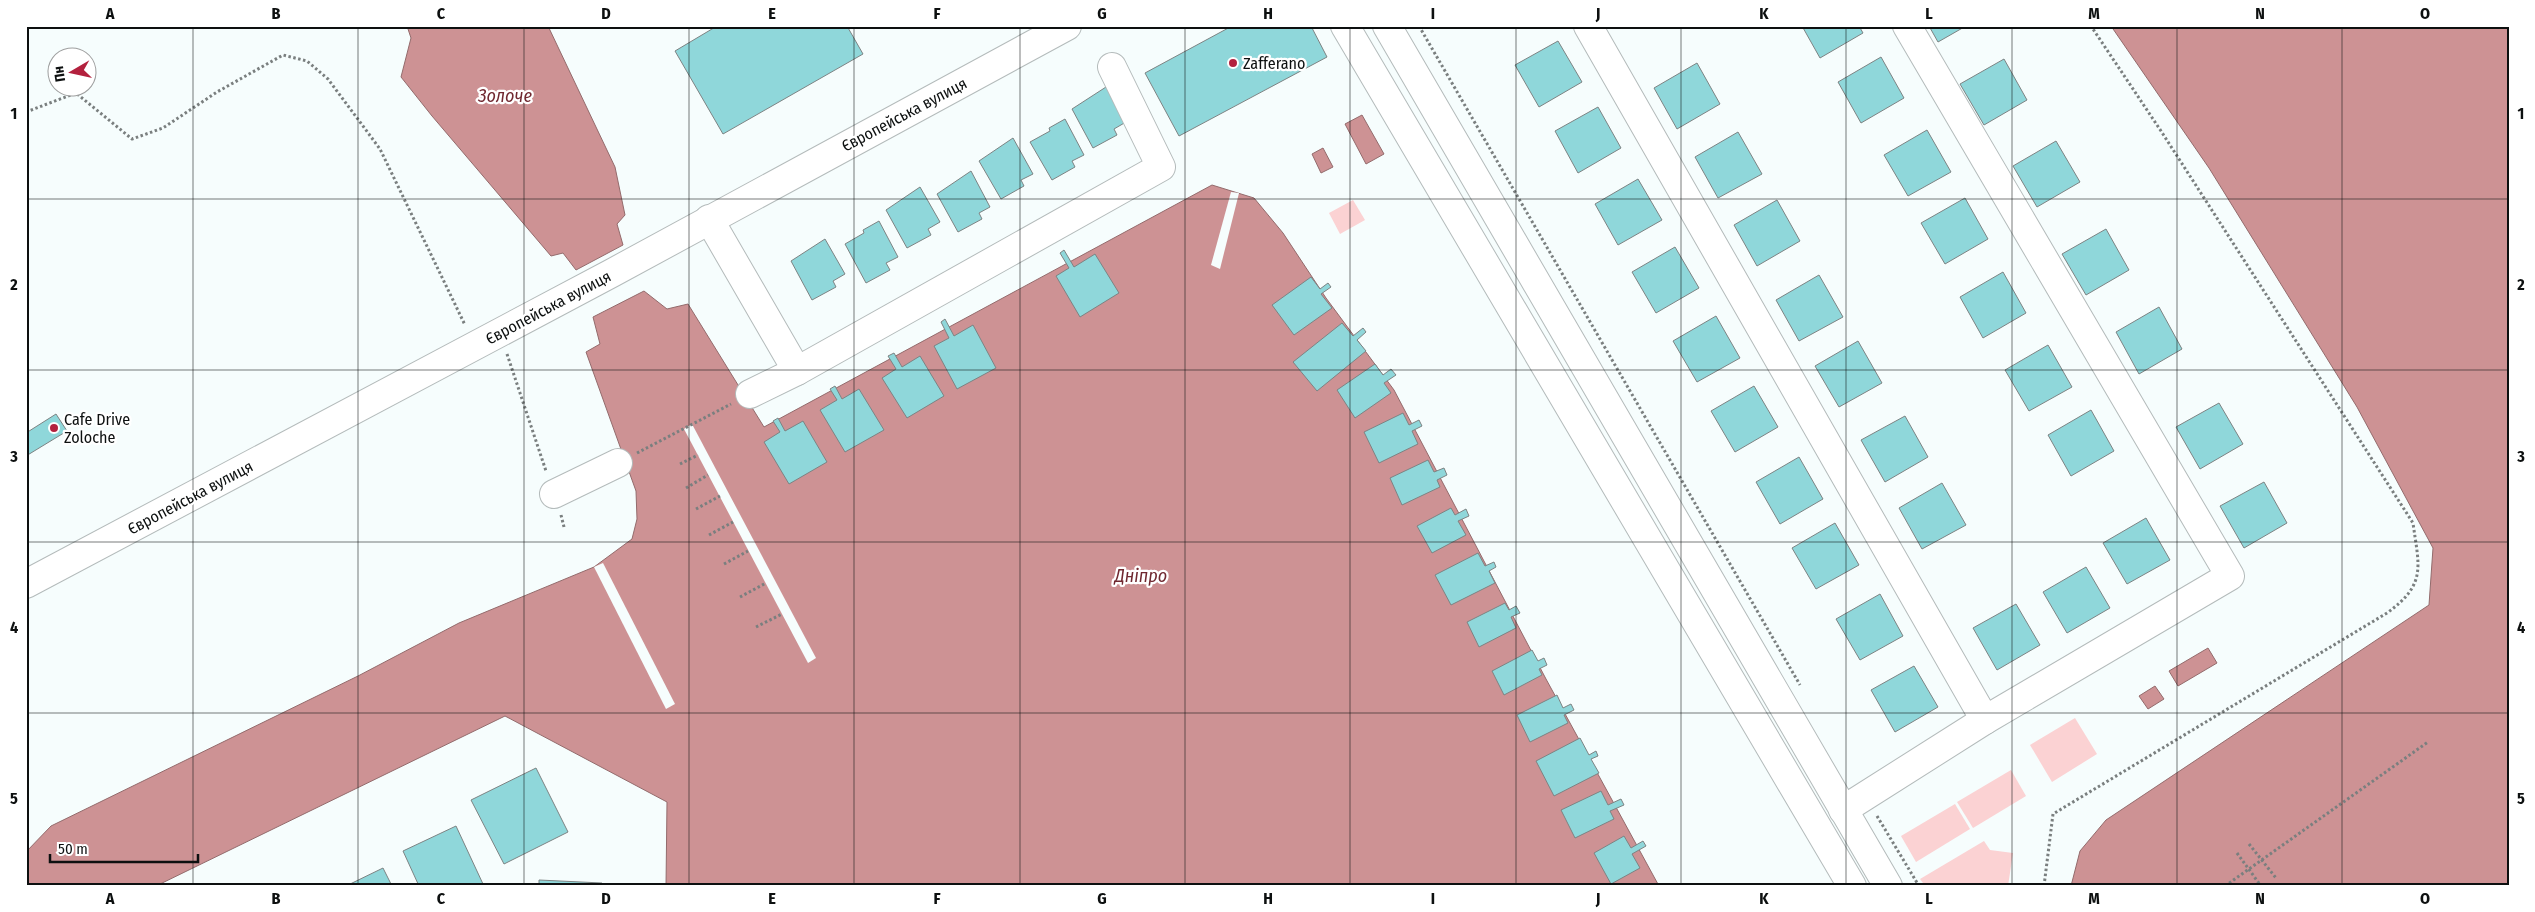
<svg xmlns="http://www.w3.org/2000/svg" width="2535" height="912" font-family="'Fira Sans Condensed',sans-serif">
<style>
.green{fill:#fbd2d3}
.water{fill:#cd9294;stroke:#936b6c}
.pier{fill:#f6fdfd}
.building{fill:#8fd7da;stroke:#7d8383}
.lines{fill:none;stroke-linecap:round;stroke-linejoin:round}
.minor-casing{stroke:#b4bbbb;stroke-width:30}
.path{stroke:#7a7f7f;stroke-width:3;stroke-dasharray:2.5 2.5;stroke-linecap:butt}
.minor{stroke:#fff;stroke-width:28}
.grid{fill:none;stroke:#0d1010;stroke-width:1;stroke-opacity:0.55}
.poi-dot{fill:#b3213e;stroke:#fff;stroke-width:2}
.labels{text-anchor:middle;stroke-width:4.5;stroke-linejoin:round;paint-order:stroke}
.poi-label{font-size:16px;fill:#0d1010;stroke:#fff;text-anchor:start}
.street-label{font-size:16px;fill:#0d1010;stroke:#fff}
.water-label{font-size:18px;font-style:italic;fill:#702830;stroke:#fff}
.neatline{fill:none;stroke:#0d1010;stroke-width:2}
.grid-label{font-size:16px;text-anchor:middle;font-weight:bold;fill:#0d1010}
</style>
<rect width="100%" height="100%" fill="#f6fdfd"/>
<!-- green -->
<g class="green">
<polygon points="1353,200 1365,220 1340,234 1329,213"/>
<polygon points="2075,718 2097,754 2052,782 2030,745"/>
<polygon points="2011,770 2026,796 1973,828 1957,802"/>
<polygon points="1955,804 1970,829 1916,862 1901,836"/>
<polygon points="1984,841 1990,850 2013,853 2008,886 1939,886 1923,883 1920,879"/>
</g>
<!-- water -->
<g class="water">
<polygon points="407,26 548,26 615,167 625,215 617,224 623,245 576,270 563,253 551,256 432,116 401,77 411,38"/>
<polygon points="2111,26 2509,26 2509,886 2071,886 2080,851 2106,820 2429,605 2433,548 2357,407 2209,168"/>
<polygon points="1362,115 1384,154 1366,164 1345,124"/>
<polygon points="1323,148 1333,167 1321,173 1312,154"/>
<polygon points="1212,185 1254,198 1283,233 1326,298 1394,390 1546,679 1659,886 666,886 667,802 505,716 156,886 26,886 26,852 51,826 358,676 459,623 594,567 632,539 637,519 636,491 586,352 600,344 593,317 644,291 667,309 688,304 764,427"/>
<polygon points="2208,648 2217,663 2178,686 2169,671"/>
<polygon points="2155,686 2164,699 2148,709 2139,696"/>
</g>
<!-- pier -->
<g class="pier">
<polygon points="1231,192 1239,193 1220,269 1211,265"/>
<polygon points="692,424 816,658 808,663 684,429"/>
<polygon points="603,563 675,704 666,709 594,567"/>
</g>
<!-- building -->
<g class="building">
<polygon points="717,26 847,26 863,54 723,134 675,51"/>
<polygon points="1232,26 1311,26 1327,57 1179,136 1145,73"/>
<polygon points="1802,26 1859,26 1863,33 1820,58"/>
<polygon points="1929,26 1966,26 1938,42"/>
<polygon points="1558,41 1582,82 1539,107 1515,65"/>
<polygon points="1881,57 1904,98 1861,123 1838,82"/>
<polygon points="2004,59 2027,100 1984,125 1960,84"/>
<polygon points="1697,63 1720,104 1677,129 1654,88"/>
<polygon points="1106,87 1126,122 1114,129 1117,135 1093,148 1072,109"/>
<polygon points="1598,107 1621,148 1578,173 1555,131"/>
<polygon points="1065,119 1084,155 1072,161 1075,167 1052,180 1030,142 1050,131 1049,128"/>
<polygon points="1927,130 1951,172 1908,196 1884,155"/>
<polygon points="1738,132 1762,174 1718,198 1695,157"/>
<polygon points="1013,138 1033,174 1021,180 1024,186 1001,199 979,161"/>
<polygon points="2056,141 2080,182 2037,207 2013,166"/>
<polygon points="971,171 990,207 979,213 982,219 958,232 937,194"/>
<polygon points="1638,179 1662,220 1618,245 1595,204"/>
<polygon points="920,187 940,222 928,229 931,235 907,248 886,210"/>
<polygon points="1965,198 1988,239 1945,264 1921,223"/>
<polygon points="1777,200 1800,241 1757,266 1734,225"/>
<polygon points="879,221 898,257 886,263 890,270 866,283 845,244 864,233 863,230"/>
<polygon points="2106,229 2129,270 2086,295 2062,254"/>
<polygon points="825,239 845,274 833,281 836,287 812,300 791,261"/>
<polygon points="1675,247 1699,288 1656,313 1632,272"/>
<polygon points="1064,250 1074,267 1095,254 1119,293 1080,317 1056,276 1069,268 1060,253"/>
<polygon points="2003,272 2026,313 1983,338 1960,297"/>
<polygon points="1819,275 1843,317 1799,341 1776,300"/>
<polygon points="1311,277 1320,289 1328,283 1331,287 1321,294 1332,308 1294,335 1272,305"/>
<polygon points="2159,307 2182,349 2139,374 2116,332"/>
<polygon points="1716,316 1740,358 1697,382 1673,341"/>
<polygon points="945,319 954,336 973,325 996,368 957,389 934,346 949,338 941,322"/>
<polygon points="1342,323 1353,336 1363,328 1366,332 1357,340 1366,351 1317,391 1293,362"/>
<polygon points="1858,341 1882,383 1839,407 1815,366"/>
<polygon points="2048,345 2072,387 2029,411 2005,370"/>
<polygon points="894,353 902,367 920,356 944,396 907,418 882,378 896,369 888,356"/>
<polygon points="1375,364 1383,375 1391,369 1396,375 1384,383 1391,393 1355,418 1337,390"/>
<polygon points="835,386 842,399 859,389 884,430 845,452 820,410 837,400 830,389"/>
<polygon points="1754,386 1778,427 1735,452 1711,411"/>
<polygon points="2219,403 2243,444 2200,469 2176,427"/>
<polygon points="2091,410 2114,451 2071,476 2048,435"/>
<polygon points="1403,413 1409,425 1419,420 1422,426 1412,431 1418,444 1379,463 1364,432"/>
<polygon points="56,414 67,431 26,456 26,433"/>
<polygon points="1905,416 1928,457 1885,482 1861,440"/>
<polygon points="778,418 785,431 803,421 827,462 789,484 764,442 780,432 773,421"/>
<polygon points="1799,457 1823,499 1780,524 1756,482"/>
<polygon points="1428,460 1434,472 1444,468 1447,475 1437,480 1440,487 1402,505 1390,478"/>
<polygon points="2264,482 2287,523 2244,548 2220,506"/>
<polygon points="1942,483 1966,525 1922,549 1899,508"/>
<polygon points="1451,508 1455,515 1466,509 1469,516 1458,521 1466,535 1432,553 1417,526"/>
<polygon points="2146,518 2170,560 2127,584 2103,543"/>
<polygon points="1835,523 1859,565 1816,589 1792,548"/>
<polygon points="1478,553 1485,566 1494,562 1496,567 1489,571 1495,583 1451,605 1435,575"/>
<polygon points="2086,567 2110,608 2067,633 2043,592"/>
<polygon points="1880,594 1903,636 1860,660 1836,619"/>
<polygon points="1505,603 1509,610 1516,606 1520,613 1511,617 1516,628 1479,647 1467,622"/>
<polygon points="2016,604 2040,645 1997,670 1973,628"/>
<polygon points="1532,650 1538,661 1544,658 1547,665 1539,669 1542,675 1504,695 1492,671"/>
<polygon points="1914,666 1938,707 1895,732 1871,690"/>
<polygon points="1557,695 1563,708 1571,704 1574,710 1564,715 1568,723 1530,742 1517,715"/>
<polygon points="1580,738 1589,755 1596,751 1598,756 1591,759 1599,773 1554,796 1536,761"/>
<polygon points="536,768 568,832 504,864 471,800"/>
<polygon points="1601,791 1608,805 1621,799 1624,805 1610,811 1614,819 1575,838 1561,810"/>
<polygon points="456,826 483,884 419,886 403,851"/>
<polygon points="1624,836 1631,848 1643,841 1646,846 1632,854 1640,868 1611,884 1594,853"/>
<polygon points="383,868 392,886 346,886"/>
<polygon points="539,880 602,883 602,886 539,886"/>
</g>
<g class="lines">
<!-- minor casing -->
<g class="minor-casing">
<g id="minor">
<polyline points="1345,26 1852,886"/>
<polyline points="1387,26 1888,886"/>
<polyline points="1588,26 1985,720"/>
<polyline points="709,219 797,371"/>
<polyline points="750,394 797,371 1161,167 1112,67"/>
<polyline points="554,494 618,463"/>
<polyline points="26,584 612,273 1067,26"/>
<polyline points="1843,810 1985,720 2230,576 1907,26"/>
</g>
</g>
<!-- path -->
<g class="path">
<polyline points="1419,26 1800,685"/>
<polyline points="26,112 76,93 132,139 163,128 217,92 283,55 307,61 328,79 380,149 465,325"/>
<polyline points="507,354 546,471"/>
<polyline points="637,453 731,404"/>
<polyline points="680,464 698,455"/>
<polyline points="686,488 708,475"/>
<polyline points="696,509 720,496"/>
<polyline points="561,515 564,527"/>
<polyline points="709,535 733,522"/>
<polyline points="724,564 748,551"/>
<polyline points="740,597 766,583"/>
<polyline points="756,627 782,614"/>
<polyline points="1877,816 1919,886"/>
<polyline points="2249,844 2276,878"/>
<polyline points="2237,853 2261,886"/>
<path d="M 2044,886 L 2053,814 L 2387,613 C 2427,584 2419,567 2413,523 L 2161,131 L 2091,26"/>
<polyline points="2225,886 2428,742"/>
</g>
<!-- minor -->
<use href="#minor" class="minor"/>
</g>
<!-- grid -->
<path class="grid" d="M 193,26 L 193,886M 358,26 L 358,886M 524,26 L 524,886M 689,26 L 689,886M 854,26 L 854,886M 1020,26 L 1020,886M 1185,26 L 1185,886M 1350,26 L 1350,886M 1516,26 L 1516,886M 1681,26 L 1681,886M 1846,26 L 1846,886M 2012,26 L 2012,886M 2177,26 L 2177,886M 2342,26 L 2342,886M 26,199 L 2509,199M 26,370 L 2509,370M 26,542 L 2509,542M 26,713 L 2509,713"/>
<!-- markers -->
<g class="poi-dot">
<circle cx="1233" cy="63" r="5"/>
<circle cx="54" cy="428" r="5"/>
</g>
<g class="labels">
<!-- poi labels -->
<g class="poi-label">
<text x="1243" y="69">Zafferano</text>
<text x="64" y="425">Cafe Drive<tspan x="64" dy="18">Zoloche</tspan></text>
</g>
<!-- street labels -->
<g class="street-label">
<text transform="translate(904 114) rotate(-28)" y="6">Європейська вулиця</text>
<text transform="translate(548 307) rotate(-28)" y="6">Європейська вулиця</text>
<text transform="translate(190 497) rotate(-28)" y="6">Європейська вулиця</text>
</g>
<!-- water labels -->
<g class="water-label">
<text x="505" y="102">Золоче</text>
<text x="1141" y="582">Дніпро</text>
</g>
</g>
<!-- border -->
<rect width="2535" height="912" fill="none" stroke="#ffffff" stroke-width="55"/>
<!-- north arrow -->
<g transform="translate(72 72) rotate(261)"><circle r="24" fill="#ffffff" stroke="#9e9f9f"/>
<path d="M0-4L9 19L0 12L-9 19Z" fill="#b3213e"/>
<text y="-8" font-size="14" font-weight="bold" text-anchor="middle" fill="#0d1010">Пн</text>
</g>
<!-- scale -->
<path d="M50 854v8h148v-8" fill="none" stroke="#0d1010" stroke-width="2.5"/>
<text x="58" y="854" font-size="15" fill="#0d1010" stroke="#ffffff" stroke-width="4" paint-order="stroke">50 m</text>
<rect x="28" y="28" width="2480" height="856" class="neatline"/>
<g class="grid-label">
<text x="110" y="19">A</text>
<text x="276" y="19">B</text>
<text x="441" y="19">C</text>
<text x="606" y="19">D</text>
<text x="772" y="19">E</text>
<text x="937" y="19">F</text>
<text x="1102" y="19">G</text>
<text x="1268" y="19">H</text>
<text x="1433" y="19">I</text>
<text x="1598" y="19">J</text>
<text x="1764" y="19">K</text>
<text x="1929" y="19">L</text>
<text x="2094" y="19">M</text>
<text x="2260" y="19">N</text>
<text x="2425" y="19">O</text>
<text x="14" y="119">1</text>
<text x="2521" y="119">1</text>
<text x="14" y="290">2</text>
<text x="2521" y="290">2</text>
<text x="14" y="462">3</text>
<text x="2521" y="462">3</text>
<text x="14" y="633">4</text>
<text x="2521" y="633">4</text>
<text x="14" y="804">5</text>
<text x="2521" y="804">5</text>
<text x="110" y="904">A</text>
<text x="276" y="904">B</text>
<text x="441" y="904">C</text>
<text x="606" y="904">D</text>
<text x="772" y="904">E</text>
<text x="937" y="904">F</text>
<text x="1102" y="904">G</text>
<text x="1268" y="904">H</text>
<text x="1433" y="904">I</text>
<text x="1598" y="904">J</text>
<text x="1764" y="904">K</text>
<text x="1929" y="904">L</text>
<text x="2094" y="904">M</text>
<text x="2260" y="904">N</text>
<text x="2425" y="904">O</text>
</g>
</svg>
